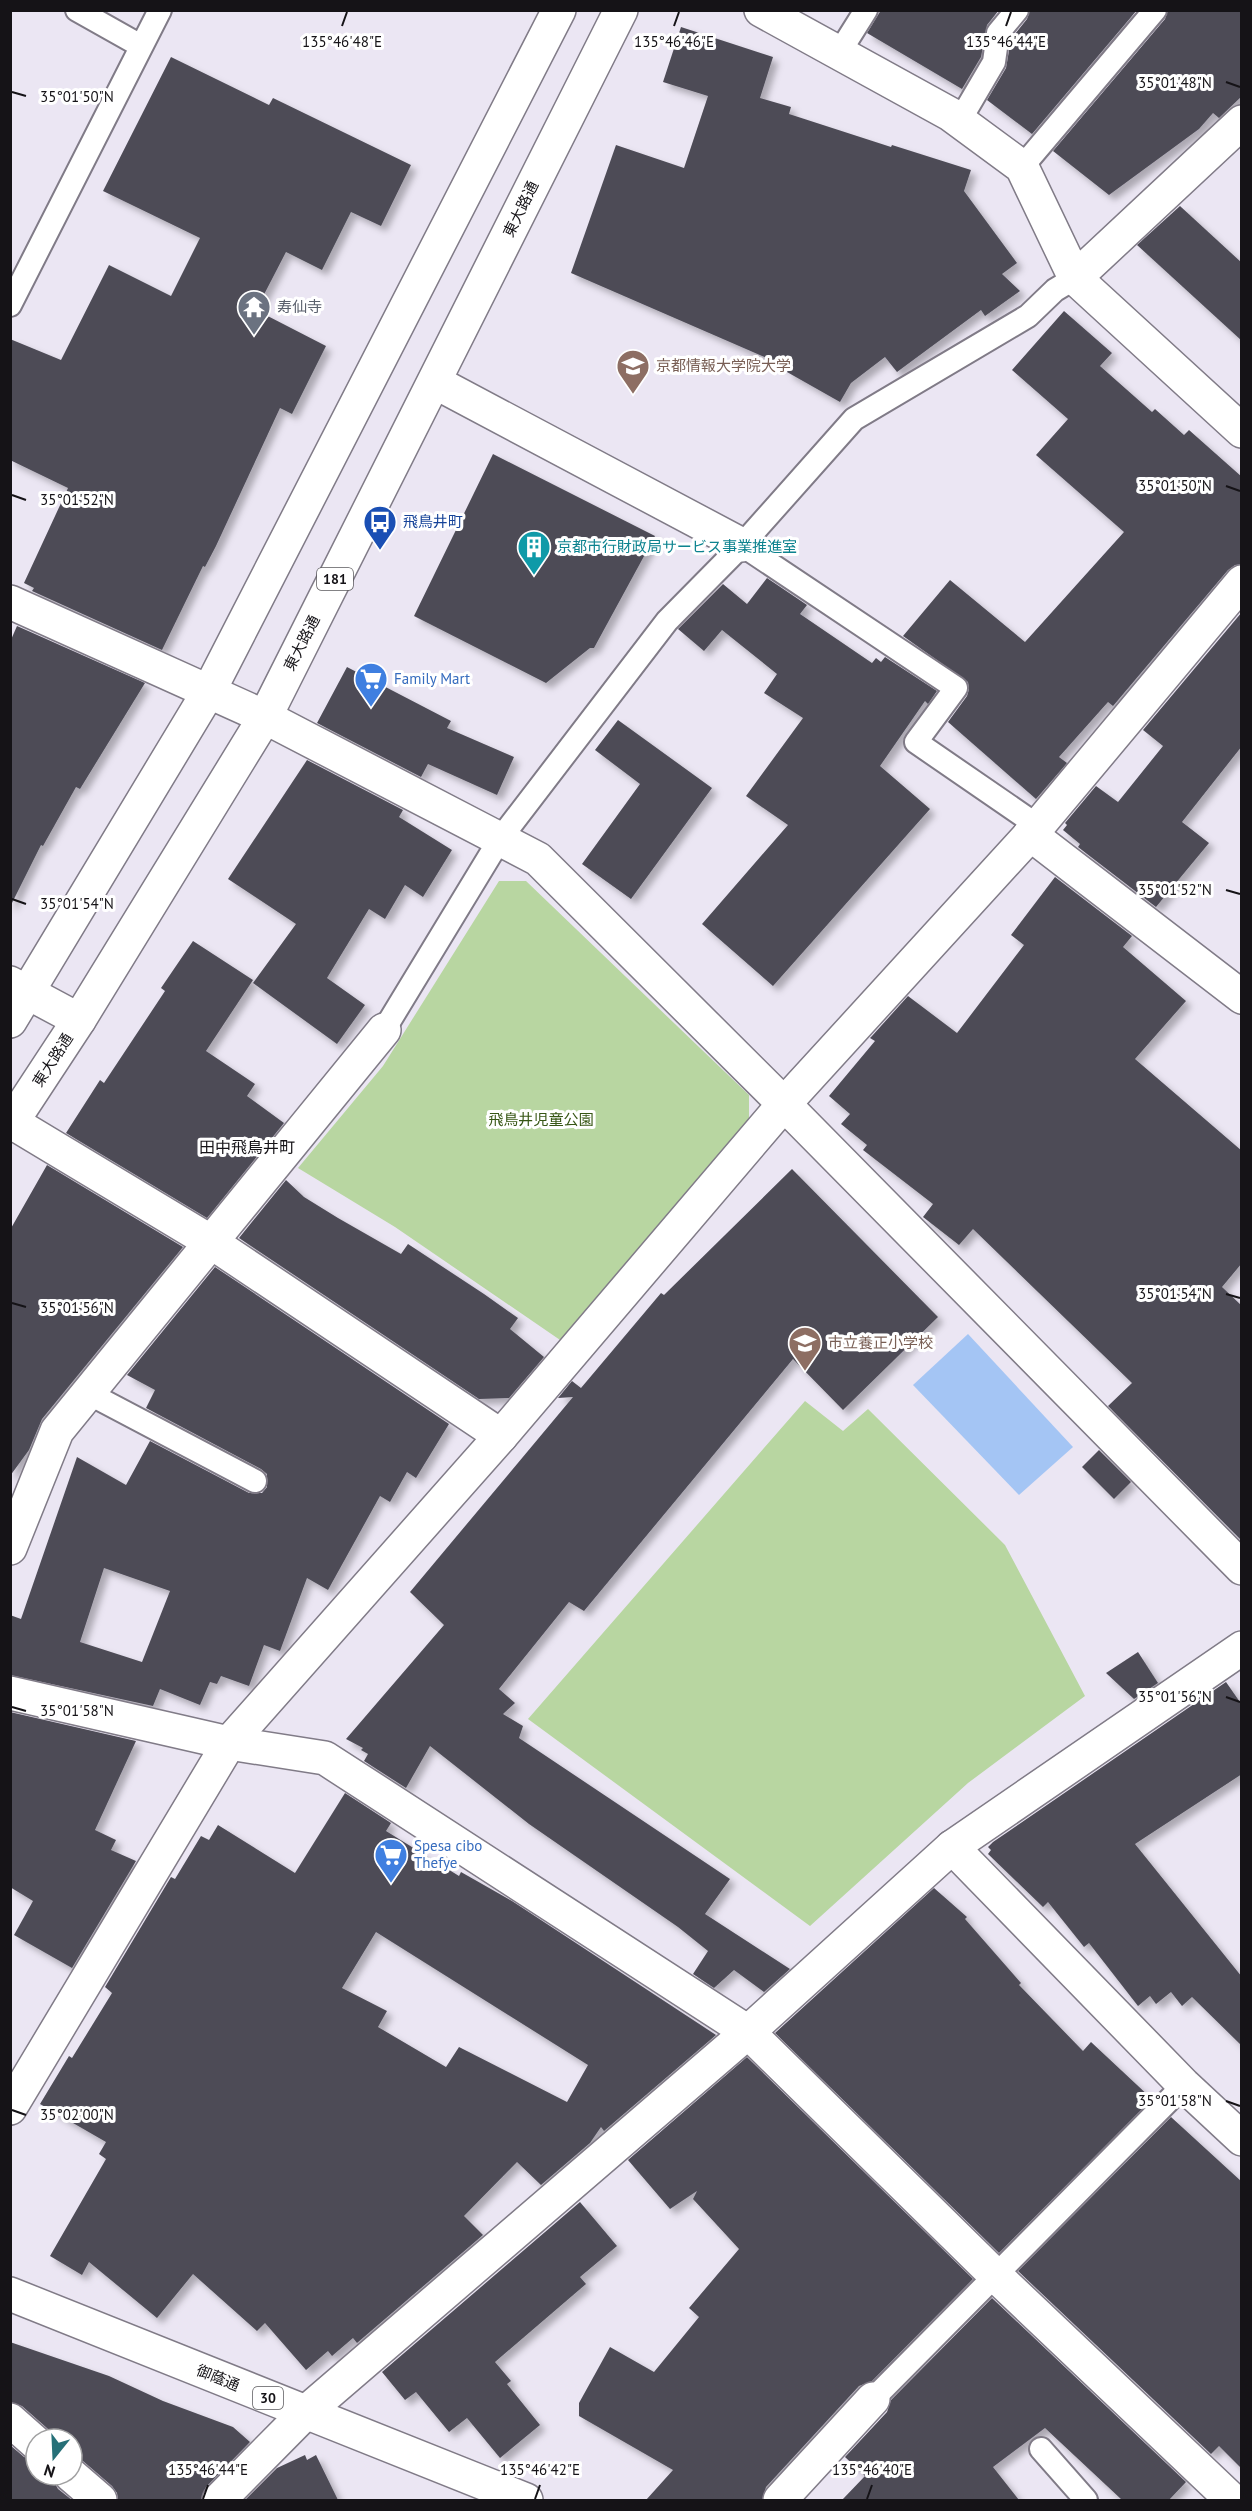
<svg xmlns="http://www.w3.org/2000/svg" width="1252" height="2511" font-family="'PT Sans','Noto Sans JP',sans-serif">
<style>
.green{fill:#b8d6a1}
.water{fill:#a4c5f4}
.building{fill:#4e4c57;fill-rule:evenodd;filter:url(#shadow)}
.lines{fill:none;stroke-linecap:round;stroke-linejoin:round}
.service-casing{stroke:#807b87;stroke-width:26}
.minor-casing{stroke:#807b87;stroke-width:36}
.tertiary-casing{stroke:#807b87;stroke-width:36}
.primary-casing{stroke:#807b87;stroke-width:36}
.service{stroke:#fff;stroke-width:22}
.minor{stroke:#fff;stroke-width:33}
.tertiary{stroke:#fff;stroke-width:33}
.primary{stroke:#fff;stroke-width:33}
.ticks{fill:none;stroke:#151317;stroke-width:2}
.labels{text-anchor:middle;stroke-width:6;stroke-linejoin:round;paint-order:stroke}
.shield{fill:#fff;stroke:#5b5a5d;stroke-width:1.5}
.shield-label{font-size:14px;font-weight:bold;fill:#151317}
.street-label{font-size:15px;fill:#151317;stroke:#fff}
.worship-label{font-size:15px;fill:#5b616d;stroke:#fff;text-anchor:start}
.education-label{font-size:15px;fill:#785e54;stroke:#fff;text-anchor:start}
.transit-label{font-size:15px;fill:#164399;stroke:#fff;text-anchor:start}
.culture-label{font-size:15px;fill:#0d838f;stroke:#fff;text-anchor:start}
.shop-label{font-size:15px;fill:#366cbe;stroke:#fff;text-anchor:start}
.park-label{font-size:15px;fill:#375615;stroke:#fff}
.neighbourhood-label{font-size:16px;fill:#151317;stroke:#fff}
.ticks-label{font-size:15px;text-anchor:middle;fill:#151317;stroke:#fff;stroke-width:6;stroke-linejoin:round;paint-order:stroke}
</style>
<defs>
<filter id="shadow"><feDropShadow dx="5.5" dy="5.5" stdDeviation="3" flood-color="#0004"/></filter>
</defs>
<rect width="100%" height="100%" fill="#ebe6f3"/>
<!-- green -->
<g class="green">
<polygon points="499,881 526,881 749,1095 749,1124 563,1342 395,1227 298,1168 383,1066"/>
<polygon points="805,1401 843,1431 868,1409 1005,1545 1085,1696 968,1783 810,1926 528,1719"/>
</g>
<!-- water -->
<polygon class="water" points="968,1334 1073,1447 1019,1495 913,1385"/>
<!-- building -->
<g class="building">
<polygon points="881,10 999,10 987,25 981,57 962,89 867,33"/>
<polygon points="1030,10 1137,10 1032,134 987,100 1006,68 1011,39 1027,19"/>
<polygon points="1168,10 1242,10 1242,96 1219,118 1213,113 1199,129 1109,195 1053,151 1165,19"/>
<polygon points="681,27 773,57 760,98 791,107 789,114 891,147 892,145 971,170 964,191 1017,263 1002,274 1020,291 985,316 981,310 897,372 885,357 851,383 840,402 787,372 790,368 571,273 616,145 684,168 708,96 663,82"/>
<polygon points="171,57 269,105 273,98 411,165 381,226 351,212 322,270 286,252 256,310 326,346 292,414 280,408 216,546 205,567 203,566 162,650 32,591 34,588 24,583 68,488 10,460 10,339 61,360 109,265 171,296 200,238 103,191"/>
<polygon points="1180,206 1242,263 1242,341 1137,245"/>
<polygon points="1064,311 1112,353 1100,366 1152,412 1155,409 1184,435 1189,430 1242,477 1242,564 1235,565 1228,570 1113,706 1108,702 1059,757 1067,763 1036,799 948,722 967,696 969,689 968,682 903,636 950,580 1025,642 1124,532 1036,455 1068,419 1012,370"/>
<polygon points="493,454 655,536 594,648 590,648 546,683 414,616"/>
<polygon points="767,578 807,605 800,614 872,663 876,658 881,662 885,657 937,691 928,704 925,701 880,766 930,809 773,986 702,924 788,825 746,796 803,718 764,693 777,674 722,630 704,651 678,629 723,584 747,604"/>
<polygon points="1242,612 1242,746 1182,822 1209,843 1156,907 1078,847 1080,844 1063,830 1067,825 1065,823 1096,786 1118,802 1163,746 1143,730"/>
<polygon points="17,626 145,683 80,789 76,787 43,846 41,845 10,907 10,642"/>
<polygon points="347,667 451,721 447,728 514,757 497,795 428,764 421,777 317,723"/>
<polygon points="618,720 712,788 631,899 582,864 640,784 595,750"/>
<polygon points="307,760 403,810 399,817 452,850 423,897 405,885 385,919 369,909 327,978 365,1005 337,1044 253,983 296,924 228,879"/>
<polygon points="1055,877 1132,936 1123,947 1186,1001 1135,1059 1242,1151 1242,1263 1222,1287 1242,1306 1242,1541 1108,1406 1132,1383 973,1229 959,1245 923,1217 933,1204 863,1150 867,1145 841,1124 850,1114 829,1096 875,1041 870,1038 872,1036 908,996 957,1033 1024,945 1011,935"/>
<polygon points="193,941 253,980 206,1051 255,1084 247,1096 284,1123 207,1218 66,1133 100,1080 104,1083 165,991 161,988"/>
<polygon points="47,1165 183,1247 42,1419 29,1450 10,1476 10,1230"/>
<polygon points="792,1169 938,1317 843,1410 793,1359 584,1611 569,1602 499,1689 515,1703 503,1714 523,1726 519,1738 730,1879 705,1914 790,1969 764,1992 734,1970 714,1988 693,1974 708,1951 678,1927 529,1824 430,1746 406,1788 364,1761 368,1754 361,1750 363,1748 346,1739 444,1625 410,1592 573,1397 558,1398 572,1381 581,1388 661,1293 664,1295"/>
<polygon points="286,1180 304,1197 338,1218 401,1254 408,1244 484,1294 518,1318 510,1329 544,1357 509,1398 479,1399 239,1238"/>
<path d="M 215,1267 L 449,1424 L 416,1478 L 407,1472 L 390,1502 L 380,1496 L 328,1590 L 307,1578 L 280,1651 L 264,1645 L 249,1686 L 221,1676 L 217,1684 L 210,1682 L 200,1705 L 160,1689 L 153,1706 L 10,1675 L 10,1615 L 21,1619 L 77,1457 L 126,1485 L 150,1441 L 249,1493 L 262,1493 L 267,1487 L 267,1474 L 261,1469 L 146,1408 L 155,1390 L 127,1375 ZM 104,1568 L 170,1591 L 142,1662 L 80,1642 Z"/>
<polygon points="1099,1450 1131,1482 1114,1499 1082,1467"/>
<polygon points="1138,1652 1158,1683 1134,1699 1106,1673"/>
<polygon points="1226,1682 1242,1705 1242,1774 1135,1844 1242,1977 1242,2046 1192,1997 1182,2006 1171,1992 1156,2004 1150,1996 1138,2006 1089,1943 1084,1947 1048,1902 1043,1907 988,1854 991,1850 988,1847 993,1842"/>
<polygon points="10,1712 136,1741 95,1830 116,1840 111,1850 136,1861 72,1968 14,1935 33,1901 10,1887"/>
<path d="M 345,1793 L 391,1823 L 386,1831 L 459,1876 L 461,1872 L 512,1901 L 716,2035 L 604,2131 L 601,2127 L 590,2143 L 541,2185 L 517,2162 L 464,2216 L 483,2235 L 357,2343 L 353,2338 L 332,2356 L 328,2351 L 306,2370 L 265,2323 L 257,2331 L 193,2274 L 157,2318 L 89,2262 L 82,2275 L 50,2256 L 106,2159 L 99,2154 L 106,2142 L 40,2104 L 69,2056 L 72,2058 L 112,1993 L 105,1987 L 171,1877 L 175,1879 L 201,1836 L 209,1840 L 218,1825 L 295,1873 ZM 376,1932 L 588,2065 L 567,2102 L 459,2047 L 446,2067 L 378,2027 L 387,2011 L 342,1988 Z"/>
<polygon points="934,1888 967,1917 965,1919 1021,1983 1019,1985 1083,2051 1091,2042 1152,2099 999,2253 775,2033"/>
<polygon points="747,2057 973,2279 872,2381 859,2386 766,2487 762,2500 646,2500 673,2470 579,2416 579,2403 610,2347 654,2372 699,2317 689,2308 739,2249 693,2199 697,2191 670,2209 628,2160"/>
<polygon points="1171,2117 1242,2182 1242,2469 1219,2446 1211,2454 1018,2271"/>
<polygon points="580,2202 617,2246 580,2277 586,2284 495,2362 511,2381 507,2384 540,2425 500,2458 467,2418 449,2432 416,2392 405,2400 382,2372"/>
<polygon points="992,2298 1186,2482 1169,2500 1122,2500 1045,2428 993,2467 1019,2500 842,2500 865,2476 845,2457 887,2412 891,2400"/>
<polygon points="10,2342 109,2376 163,2401 233,2427 250,2442 206,2487 201,2500 118,2500 117,2493 112,2486 83,2461 72,2457 72,2439 54,2439 48,2429 22,2406 10,2402"/>
<polygon points="10,2445 24,2457 36,2461 36,2475 53,2475 54,2482 58,2489 72,2500 10,2500"/>
<polygon points="305,2455 307,2460 316,2455 338,2500 245,2500 277,2468"/>
</g>
<g class="lines">
<!-- service casing -->
<g class="service-casing">
<g id="service">
<polyline points="77,10 141,46"/>
<polyline points="839,53 866,10"/>
<polyline points="960,120 994,62 998,33 1017,10"/>
<polyline points="1022,167 1155,10"/>
<polyline points="10,305 160,10"/>
<polyline points="742,545 956,688 916,742 1038,826"/>
<polyline points="384,1030 500,839 667,621 742,545 854,419 1028,316 1055,290 1075,278"/>
<polyline points="88,1393 255,1481"/>
<polyline points="873,2399 1184,2085"/>
<polyline points="1041,2449 1086,2500"/>
</g>
</g>
<!-- minor casing -->
<g class="minor-casing">
<g id="minor">
<polyline points="1075,278 1242,122"/>
<polyline points="435,382 742,545"/>
<polyline points="10,602 265,717 538,859 784,1104 1242,1568"/>
<polyline points="1030,834 1242,997"/>
<polyline points="10,983 79,1020"/>
<polyline points="10,1121 211,1242 501,1436"/>
<polyline points="10,1548 57,1431 384,1030"/>
<polyline points="10,1693 229,1743 325,1758 748,2032 995,2275 1232,2500"/>
<polyline points="952,1847 1184,2085 1242,2139"/>
<polyline points="10,2108 229,1743 501,1436 784,1104 1038,826 1242,582"/>
<polyline points="10,2420 36,2443"/>
<polyline points="71,2475 100,2500"/>
<polyline points="219,2500 305,2413 748,2032 952,1847 1242,1648"/>
<polyline points="780,2500 873,2399"/>
</g>
</g>
<!-- tertiary casing -->
<g class="tertiary-casing">
<polyline id="tertiary" points="761,10 950,114 1022,167 1075,278 1242,431"/>
</g>
<!-- primary casing -->
<g class="primary-casing">
<g id="primary">
<polyline points="10,1021 209,691 559,10"/>
<polyline points="10,1125 79,1020 265,717 621,10"/>
<polyline points="10,2294 526,2500"/>
</g>
</g>
<!-- service -->
<use href="#service" class="service"/>
<!-- minor -->
<use href="#minor" class="minor"/>
<!-- tertiary -->
<use href="#tertiary" class="tertiary"/>
<!-- primary -->
<use href="#primary" class="primary"/>
</g>
<!-- ticks -->
<path class="ticks" d="M 342,26 L 347,12M 674,26 L 679,12M 1006,26 L 1011,12M 1226,82 L 1240,87M 12,92 L 26,96M 1226,486 L 1240,491M 12,495 L 26,500M 1226,890 L 1240,894M 12,899 L 26,904M 1226,1294 L 1240,1298M 12,1303 L 26,1307M 1226,1697 L 1240,1702M 12,1707 L 26,1711M 1226,2101 L 1240,2106M 12,2110 L 26,2115M 203,2499 L 208,2485M 535,2499 L 540,2485M 867,2499 L 872,2485"/>
<!-- icons -->
<defs>
<g id="temple-pin" transform="scale(1.725)"><path d="M0 17L-7.5 6A9.5 9.5 0 1 1 7.5 6Z" fill="#6b7280" stroke="#fff"/><path d="M0-6L5-2H3V0L6.5 2.5H4V6H1.5V3h-3V6H-4V2.5H-6.5L-3 0V-2H-5Z" fill="#fff"/></g>
<g id="university-pin" transform="scale(1.725)"><path d="M0 17L-7.5 6A9.5 9.5 0 1 1 7.5 6Z" fill="#8d6e63" stroke="#fff"/><path d="M0-5L7-2L0 1L-7-2ZM-4 1L0 2.5L4 1V4Q0 6-4 4Z" fill="#fff"/></g>
<g id="bus-pin" transform="scale(1.725)"><path d="M0 17L-7.5 6A9.5 9.5 0 1 1 7.5 6Z" fill="#1a4fb4" stroke="#fff"/><path d="M-5-6H5V4H4V6H2V4H-2V6H-4V4H-5ZM-3.5-4V0h7V-4ZM-3.5 1.2v1.5H-2V1.2ZM2 1.2v1.5H3.5V1.2Z" fill="#fff"/></g>
<g id="building-pin" transform="scale(1.725)"><path d="M0 17L-7.5 6A9.5 9.5 0 1 1 7.5 6Z" fill="#0f9aa8" stroke="#fff"/><path d="M-4-6H4V6H1V3H-1V6H-4ZM-2.5-4.3h1.7v1.8h-1.7ZM.8-4.3h1.7v1.8H.8ZM-2.5-1h1.7V.8h-1.7ZM.8-1h1.7V.8H.8Z" fill="#fff"/></g>
<g id="supermarket-pin" transform="scale(1.725)"><path d="M0 17L-7.5 6A9.5 9.5 0 1 1 7.5 6Z" fill="#3f7fe0" stroke="#fff"/><path d="M-6-5.5h2.5l.6 2H6L4.5 2H-2.5L-4.4-4H-6ZM-1.5 3.2a1.3 1.3 0 1 0 .1 0ZM3 3.2a1.3 1.3 0 1 0 .1 0Z" fill="#fff"/></g>
<g id="school-pin" transform="scale(1.725)"><path d="M0 17L-7.5 6A9.5 9.5 0 1 1 7.5 6Z" fill="#8d6e63" stroke="#fff"/><path d="M0-5L7-2L0 1L-7-2ZM-4 1L0 2.5L4 1V4Q0 6-4 4Z" fill="#fff"/></g>
</defs>
<g fill-rule="evenodd">
<use href="#temple-pin" x="254" y="307"/>
<use href="#university-pin" x="633" y="366"/>
<use href="#bus-pin" x="380" y="522"/>
<use href="#building-pin" x="534" y="547"/>
<use href="#supermarket-pin" x="371" y="679"/>
<use href="#school-pin" x="805" y="1343"/>
<use href="#supermarket-pin" x="391" y="1855"/>
</g>
<g class="labels">
<!-- shield labels -->
<g class="shield">
<rect x="317" y="568" width="36" height="22" rx="4.5"/>
<rect x="253" y="2387" width="30" height="22" rx="4.5"/>
</g>
<g class="shield-label">
<text x="335" y="584">181</text>
<text x="268" y="2403">30</text>
</g>
<!-- street labels -->
<g class="street-label">
<text transform="translate(521 209) rotate(-64)" y="5">東大路通</text>
<text transform="translate(302 643) rotate(-63)" y="5">東大路通</text>
<text transform="translate(53 1060) rotate(-57)" y="5">東大路通</text>
<text transform="translate(218 2378) rotate(22)" y="5">御蔭通</text>
</g>
<!-- worship labels -->
<g class="worship-label">
<text x="277" y="312">寿仙寺</text>
</g>
<!-- education labels -->
<g class="education-label">
<text x="656" y="371">京都情報大学院大学</text>
<text x="828" y="1348">市立養正小学校</text>
</g>
<!-- transit labels -->
<g class="transit-label">
<text x="403" y="527">飛鳥井町</text>
</g>
<!-- culture labels -->
<g class="culture-label">
<text x="557" y="552">京都市行財政局サービス事業推進室</text>
</g>
<!-- shop labels -->
<g class="shop-label">
<text x="394" y="684">Family Mart</text>
<text x="414" y="1851">Spesa cibo<tspan x="414" dy="17">Thefye</tspan></text>
</g>
<!-- park labels -->
<g class="park-label">
<text x="541" y="1125">飛鳥井児童公園</text>
</g>
<!-- neighbourhood labels -->
<g class="neighbourhood-label">
<text x="247" y="1153">田中飛鳥井町</text>
</g>
</g>
<g class="ticks-label">
<text x="342" y="47">135°46'48"E</text>
<text x="674" y="47">135°46'46"E</text>
<text x="1006" y="47">135°46'44"E</text>
<text x="1175" y="88">35°01'48"N</text>
<text x="77" y="102">35°01'50"N</text>
<text x="1175" y="491">35°01'50"N</text>
<text x="77" y="505">35°01'52"N</text>
<text x="1175" y="895">35°01'52"N</text>
<text x="77" y="909">35°01'54"N</text>
<text x="1175" y="1299">35°01'54"N</text>
<text x="77" y="1313">35°01'56"N</text>
<text x="1175" y="1702">35°01'56"N</text>
<text x="77" y="1716">35°01'58"N</text>
<text x="1175" y="2106">35°01'58"N</text>
<text x="77" y="2120">35°02'00"N</text>
<text x="208" y="2475">135°46'44"E</text>
<text x="540" y="2475">135°46'42"E</text>
<text x="872" y="2475">135°46'40"E</text>
</g>
<!-- border -->
<rect width="1252" height="2511" fill="none" stroke="#151317" stroke-width="24"/>
<!-- north arrow -->
<g transform="translate(54 2457) rotate(198)"><circle r="28" fill="#ffffff" stroke="#a1a1a2" stroke-width="1.5"/>
<path d="M0-4.5L10 22L0 15L-10 22Z" fill="#267078"/>
<text y="-9" font-size="16" font-weight="bold" text-anchor="middle" fill="#151317">N</text>
</g>
</svg>
